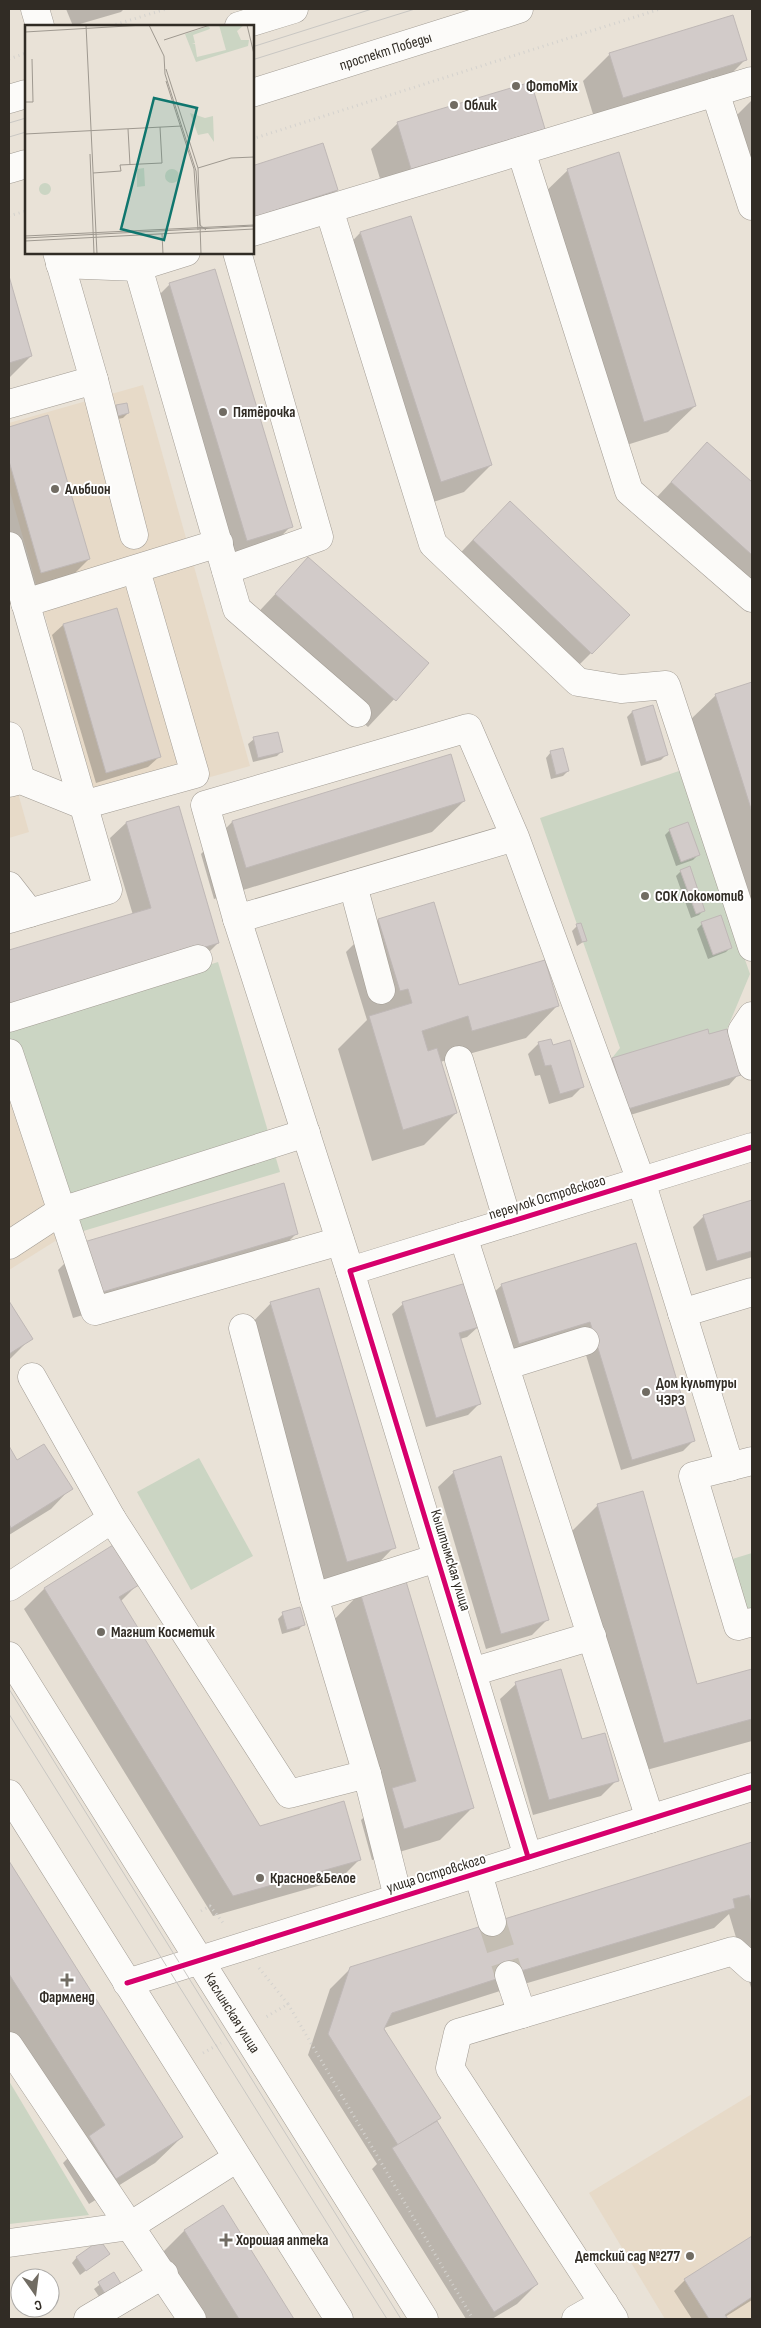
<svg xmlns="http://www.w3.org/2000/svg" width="761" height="2328" font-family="'Sofia Sans Condensed',sans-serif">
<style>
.built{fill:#e7dac8}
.green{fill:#cbd5c3}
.shadow{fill:#0003}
.building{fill:#d2cbc9;stroke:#bfb8b6}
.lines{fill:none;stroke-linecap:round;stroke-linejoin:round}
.minor-tunnel{stroke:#c4beb3;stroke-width:28;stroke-dasharray:28 14;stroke-linecap:butt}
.minor-casing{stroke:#a29c94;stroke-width:29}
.major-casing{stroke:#a29c94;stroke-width:29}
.path{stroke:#d4d2ce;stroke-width:3;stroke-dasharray:1 4;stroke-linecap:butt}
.minor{stroke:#fcfbf9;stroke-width:28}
.major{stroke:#fcfbf9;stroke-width:28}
.tram{stroke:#c9c7c3;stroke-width:1}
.cycleway-casing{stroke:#fff;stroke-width:8}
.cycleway{stroke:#d6006c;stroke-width:5}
.poi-dot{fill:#716c63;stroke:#fff;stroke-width:2}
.labels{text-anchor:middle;stroke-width:4;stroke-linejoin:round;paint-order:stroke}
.street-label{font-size:15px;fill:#312c25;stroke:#fff}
.poi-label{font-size:15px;font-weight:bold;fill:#312c25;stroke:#fff;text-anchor:start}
.inset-road{fill:none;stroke:#9f9990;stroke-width:1}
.view{fill:#0f766e;fill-opacity:0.15;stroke:#0f766e;stroke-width:2.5}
.inset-edge{fill:none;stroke:#312c25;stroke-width:2.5}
</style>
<rect width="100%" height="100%" fill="#e9e2d7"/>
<!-- built -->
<g class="built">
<polygon points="143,385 250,766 99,808 9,488 9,423"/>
<polygon points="9,761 29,832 9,838"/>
<polygon points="9,1068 60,1238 9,1270"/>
<polygon points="752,2094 752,2319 665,2319 589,2193"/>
</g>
<!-- green -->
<g class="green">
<polygon points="679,771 750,974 727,1029 741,1075 628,1109 612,1058 620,1048 540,818"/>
<polygon points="218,962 280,1172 60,1238 9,1068 9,1029"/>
<polygon points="199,1458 253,1556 191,1590 137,1492"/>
<polygon points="752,1553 752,1613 745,1615 729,1560"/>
<polygon points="9,2081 89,2215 9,2224"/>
</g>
<!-- shadow -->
<g class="shadow">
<polygon points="66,9 124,9 121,12 73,26"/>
<polygon points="610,54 746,59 719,86 596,124 583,81"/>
<polygon points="752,100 752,200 728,124"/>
<polygon points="398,123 543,129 517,155 385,195 371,149"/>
<polygon points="252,167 337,190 310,217 252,235"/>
<polygon points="568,170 695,406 668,432 617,448 541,196"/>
<polygon points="360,233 491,465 464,492 415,508 334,260"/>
<polygon points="9,280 31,356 9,378"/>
<polygon points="170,284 291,526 265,553 220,566 143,311"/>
<polygon points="117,406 128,413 123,418 113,420 111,411"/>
<polygon points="48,417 89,559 73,575 26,588 9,530 9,428"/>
<polygon points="707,443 752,484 752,605 645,510"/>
<polygon points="483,529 591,653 565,679 447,567"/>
<polygon points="308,559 427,664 368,727 249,622"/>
<polygon points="63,625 159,757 148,767 96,783 52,635"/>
<polygon points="752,683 752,921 689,721 716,695"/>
<polygon points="632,712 666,755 661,760 641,766 627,717"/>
<polygon points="254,739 282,751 277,756 253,762 248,744"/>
<polygon points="551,752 568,771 563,776 551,779 546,758"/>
<polygon points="464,801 432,832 214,899 201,854 232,822"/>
<polygon points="126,823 218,943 202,959 9,1016 9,951 133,915 110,838"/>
<polygon points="670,830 698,855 693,860 676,866 665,835"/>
<polygon points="681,871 704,910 699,915 691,918 676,876"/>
<polygon points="433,904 458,986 557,1006 526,1038 440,1062 456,1113 424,1145 372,1161 338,1049 367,1020 346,952 378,920"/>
<polygon points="702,924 731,947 726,952 708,959 697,929"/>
<polygon points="577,926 586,940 577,946 572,931"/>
<polygon points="708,1036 739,1074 729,1085 617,1119 602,1069 613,1059"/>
<polygon points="539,1043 552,1046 583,1086 572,1097 549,1104 540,1075 535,1076 528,1054"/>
<polygon points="752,1201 752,1257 706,1271 693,1227 704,1216"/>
<polygon points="297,1233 270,1260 73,1318 58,1270 85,1243"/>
<polygon points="635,1244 694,1440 683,1451 621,1470 579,1332 509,1353 491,1295 502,1285"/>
<polygon points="271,1303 394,1547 368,1574 321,1588 245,1330"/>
<polygon points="9,1304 31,1338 9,1360"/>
<polygon points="403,1304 478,1327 467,1337 460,1339 479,1404 468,1415 426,1427 392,1314"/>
<polygon points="9,1449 17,1462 71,1488 51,1509 9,1535"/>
<polygon points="454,1472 548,1619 532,1635 486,1649 438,1487"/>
<polygon points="598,1505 696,1686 752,1670 752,1741 632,1774 566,1537"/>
<polygon points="112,1547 137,1585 120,1602 260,1827 360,1859 339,1880 213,1916 24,1609 44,1589"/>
<polygon points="360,1593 472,1808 440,1840 372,1860 361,1820 381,1801 329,1625"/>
<polygon points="283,1614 304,1624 299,1629 282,1634 278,1619"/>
<polygon points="516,1684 581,1741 617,1780 601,1796 533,1815 500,1699"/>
<polygon points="752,1843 752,1991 729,1914 714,1928 500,1991 384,2028 436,2121 537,2284 517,2304 492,2319 466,2319 372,2169 377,2164 308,2055 330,1989 351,1968"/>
<polygon points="9,1864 182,2137 155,2163 89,2204 63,2163 77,2149 9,2041"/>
<polygon points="223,2207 293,2319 196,2319 158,2257 184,2231"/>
<polygon points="752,2237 752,2300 725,2317 726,2319 692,2319 674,2291 685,2280"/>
<polygon points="108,2254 80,2275 72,2263 77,2257"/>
<polygon points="114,2274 102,2301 94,2289"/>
</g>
<!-- building -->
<g class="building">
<polygon points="733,15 747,60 623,98 609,53"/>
<polygon points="531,82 545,129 411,169 397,122"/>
<polygon points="323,143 338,190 252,218 252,166"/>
<polygon points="619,152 696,406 644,422 567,169"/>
<polygon points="411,216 492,465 441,482 360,232"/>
<polygon points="215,269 293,527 247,541 169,283"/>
<polygon points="9,276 32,356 9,363"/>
<polygon points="127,403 129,413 118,416 116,405"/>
<polygon points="48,415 90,559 41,573 9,461 9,427"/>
<polygon points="707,442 752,482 752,555 671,482"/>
<polygon points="510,501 630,615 592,654 473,540"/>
<polygon points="308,557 429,663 396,701 275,594"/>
<polygon points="117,608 161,757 106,773 63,624"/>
<polygon points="752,682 752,812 715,694"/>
<polygon points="653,705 668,755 646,762 632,711"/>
<polygon points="278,732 283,752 258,758 253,737"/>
<polygon points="563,748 569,771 556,775 550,751"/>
<polygon points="451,754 465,801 246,868 232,821"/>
<polygon points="179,806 219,943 9,1005 9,950 151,908 126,822"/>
<polygon points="688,822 700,855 681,862 669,829"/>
<polygon points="690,866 705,911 696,914 680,870"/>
<polygon points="434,902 459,985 545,960 559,1006 472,1031 468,1016 422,1031 428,1051 437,1048 457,1113 403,1130 369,1016 412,1003 408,989 400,991 378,919"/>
<polygon points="721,915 732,948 713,955 701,922"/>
<polygon points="581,923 587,941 582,942 576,924"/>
<polygon points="708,1029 709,1034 727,1029 741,1075 628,1109 612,1058"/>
<polygon points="551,1039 553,1045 570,1040 584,1087 560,1094 551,1065 545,1066 538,1042"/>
<polygon points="284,1183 298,1234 99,1293 84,1242"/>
<polygon points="752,1200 752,1251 717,1261 703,1215"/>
<polygon points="636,1243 695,1441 632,1460 590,1322 519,1344 501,1284"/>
<polygon points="466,1283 479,1327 459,1333 481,1404 436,1418 402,1302"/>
<polygon points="319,1288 396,1548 347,1562 270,1302"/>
<polygon points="9,1301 33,1339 9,1354"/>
<polygon points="44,1444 73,1489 11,1528 9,1524 9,1446 17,1460"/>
<polygon points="501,1456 549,1620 501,1634 453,1471"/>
<polygon points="643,1491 697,1684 752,1669 752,1719 664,1743 597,1504"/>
<polygon points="113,1545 139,1585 119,1597 260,1826 344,1801 361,1860 233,1896 44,1588"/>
<polygon points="405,1578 474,1808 404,1829 392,1788 416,1781 360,1592"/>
<polygon points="300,1607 305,1625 287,1630 282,1612"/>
<polygon points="561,1669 582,1739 605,1733 619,1781 549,1800 515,1682"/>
<polygon points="752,1842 752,1905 749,1895 733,1899 735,1908 521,1971 392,2013 384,2029 441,2118 398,2145 328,2034 350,1967"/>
<polygon points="9,1861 183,2137 116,2179 89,2136 105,2125 9,1974"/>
<polygon points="437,2121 538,2284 494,2312 392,2148"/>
<polygon points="223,2205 294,2319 239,2319 184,2230"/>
<polygon points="752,2236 752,2297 725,2315 728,2319 709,2319 684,2279"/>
<polygon points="100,2240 110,2254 86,2271 76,2257"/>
<polygon points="114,2272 123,2287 107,2297 98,2282"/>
</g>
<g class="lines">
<!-- minor-tunnel -->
<polyline class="minor-tunnel" points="492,1922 509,1975"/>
<!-- minor casing -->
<g class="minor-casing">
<g id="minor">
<polyline points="35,9 40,26"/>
<polyline points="715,92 752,206"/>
<polyline points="521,151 629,491 752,598"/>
<polyline points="329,209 433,544 578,682 621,689 666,685 752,947"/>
<polyline points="252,232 752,81"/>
<polyline points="57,252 94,380 134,535"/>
<polyline points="60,264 138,267 186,252"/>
<polyline points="138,267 237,609 357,713"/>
<polyline points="9,404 94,380"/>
<polyline points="9,546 108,890 9,919"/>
<polyline points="226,570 319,537 237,252"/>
<polyline points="25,603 219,543"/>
<polyline points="9,736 21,780"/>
<polyline points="9,783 21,780 83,805 195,774 140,584"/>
<polyline points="515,837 237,919 205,805 468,728 515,837 641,1181 730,1467"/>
<polyline points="353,885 381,990"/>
<polyline points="9,886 30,913"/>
<polyline points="237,919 350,1271 528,1857"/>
<polyline points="752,1016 742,1031 752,1066"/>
<polyline points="9,1018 198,959"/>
<polyline points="9,1053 95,1311 340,1241"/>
<polyline points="459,1060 508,1222"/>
<polyline points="463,1236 650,1819"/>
<polyline points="9,1245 61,1211 306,1133"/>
<polyline points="350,1271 752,1147"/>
<polyline points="682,1313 752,1292"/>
<polyline points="243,1328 314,1597"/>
<polyline points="505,1366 585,1341"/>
<polyline points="752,1461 693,1476 738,1626 752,1622"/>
<polyline points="112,1519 289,1794 367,1774 398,1897"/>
<polyline points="9,1587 112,1519 32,1377"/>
<polyline points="472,1672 592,1636"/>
<polyline points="367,1774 314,1597 437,1558"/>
<polyline points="478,1873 492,1922"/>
<polyline points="509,1975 522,2014"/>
<polyline points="127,1983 752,1787"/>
<polyline points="9,2046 192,2319"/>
<polyline points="9,2243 130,2226 237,2158"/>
<polyline points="88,2319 164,2274"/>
<polyline points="576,2319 604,2303"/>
<polyline points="614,2319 450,2068 458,2033 733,1951 752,1968"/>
</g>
</g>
<!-- major casing -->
<g class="major-casing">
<g id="major">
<polyline points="239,26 294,9"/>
<path id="s1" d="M 252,93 L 519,9"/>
<polyline points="9,99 26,94"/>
<polyline points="9,169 26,164"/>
<path id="s2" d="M 9,1656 L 424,2319"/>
<polyline points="9,1794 339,2319"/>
</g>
</g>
<!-- path -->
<g class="path">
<polyline points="111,26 166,9"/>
<polyline points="9,59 26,53"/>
<polyline points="252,139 660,9"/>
<polyline points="9,216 26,211"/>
<polyline points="201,1911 210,1906 224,1924"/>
<polyline points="259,1968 288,2004 266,2017"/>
<polyline points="288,2004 473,2319"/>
<polyline points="203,2053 221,2043"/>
</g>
<!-- minor -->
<use href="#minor" class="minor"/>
<!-- major -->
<use href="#major" class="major"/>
<!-- tram -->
<g class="tram">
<polyline points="252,47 372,9"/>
<polyline points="252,60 415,9"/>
<polyline points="9,123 26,118"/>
<polyline points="9,137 26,132"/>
<polyline points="9,1689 401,2319"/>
<polyline points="9,1714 387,2319"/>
</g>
<!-- cycleway casing -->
<g class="cycleway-casing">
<g id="cycleway">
<polyline points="528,1857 350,1271 752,1147"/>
<polyline points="127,1983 752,1787"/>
</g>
</g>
<!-- cycleway -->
<use href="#cycleway" class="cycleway"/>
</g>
<!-- markers -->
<g class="poi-dot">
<circle cx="516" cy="86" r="5"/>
<circle cx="454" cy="105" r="5"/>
<circle cx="223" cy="412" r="5"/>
<circle cx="55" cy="489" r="5"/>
<circle cx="645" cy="896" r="5"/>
<circle cx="646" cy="1392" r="5"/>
<circle cx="101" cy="1632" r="5"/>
<circle cx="260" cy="1878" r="5"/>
<path d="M64.5 1972.5h5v5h5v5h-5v5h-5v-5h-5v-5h5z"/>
<path d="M223.5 2232.5h5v5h5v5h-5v5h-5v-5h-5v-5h5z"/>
<circle cx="690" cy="2256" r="5"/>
</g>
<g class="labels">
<!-- street labels -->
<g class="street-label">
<text dy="5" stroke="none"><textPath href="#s1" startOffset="140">проспект Победы</textPath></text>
<text transform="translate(547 1197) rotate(-17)" y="5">переулок Островского</text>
<text transform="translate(451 1560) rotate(73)" y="5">Кыштымская улица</text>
<text transform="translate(436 1873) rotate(-17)" y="5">улица Островского</text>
<text dy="5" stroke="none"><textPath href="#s2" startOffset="421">Каслинская улица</textPath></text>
</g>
<!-- poi labels -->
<g class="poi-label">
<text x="526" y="91">ФотоMix</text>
<text x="464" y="110">Облик</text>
<text x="233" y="417">Пятёрочка</text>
<text x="65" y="494">Альбион</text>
<text x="655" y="901">СОК Локомотив</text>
<text x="656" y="1388">Дом культуры<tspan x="656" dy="17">ЧЭРЗ</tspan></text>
<text x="111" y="1637">Магнит Косметик</text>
<text x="270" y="1883">Красное&amp;Белое</text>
<text x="67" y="2002" text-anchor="middle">Фармленд</text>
<text x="236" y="2245">Хорошая аптека</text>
<text x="680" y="2261" text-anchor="end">Детский сад №277</text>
</g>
</g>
<!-- overview -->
<g transform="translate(25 25)">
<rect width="229" height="229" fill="#e9e2d7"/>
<path d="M 194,0 L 219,0 L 212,6 L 216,15 L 224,15 L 223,21 L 171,37 L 160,9 L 184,1 L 185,4 L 168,10 L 170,18 L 167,19 L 170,19 L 172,32 L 201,25 ZM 165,88 L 180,93 L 188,91 L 189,117 L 183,108 L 173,110 ZM 119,143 L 120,161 L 112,162 L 112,144 ZM140 151a7 7 0 1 1 14 0a7 7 0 1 1-14 0ZM14 164a6 6 0 1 1 12 0a6 6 0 1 1-12 0Z" fill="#cbd5c3"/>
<path class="inset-road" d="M 61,0 L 72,229M 124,0 L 139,31 L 140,49 L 171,146 L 175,200 L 181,205M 222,0 L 229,29M 0,7 L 119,0M 139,15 L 185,0M 141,44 L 173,143 L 176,229M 141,56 L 169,144 L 173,205M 0,77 L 8,77 L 7,34M 103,104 L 105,140M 0,109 L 157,101M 65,129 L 69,229M 173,143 L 206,133 L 229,132M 68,148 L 96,146 L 95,140 L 137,138 L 135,102M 137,209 L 138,229M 0,211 L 229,200M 0,213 L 229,201M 0,216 L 229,204"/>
<path class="view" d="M 129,73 L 172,83 L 139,215 L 96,204 Z"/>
<rect width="229" height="229" class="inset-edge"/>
</g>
<!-- border -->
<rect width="761" height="2328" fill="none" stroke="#312c25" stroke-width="20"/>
<!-- north arrow -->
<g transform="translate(35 2293) rotate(166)"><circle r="24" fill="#ffffff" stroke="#adaba8"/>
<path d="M0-4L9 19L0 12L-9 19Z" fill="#716c63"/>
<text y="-8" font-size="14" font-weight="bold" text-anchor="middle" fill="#312c25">С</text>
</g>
</svg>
